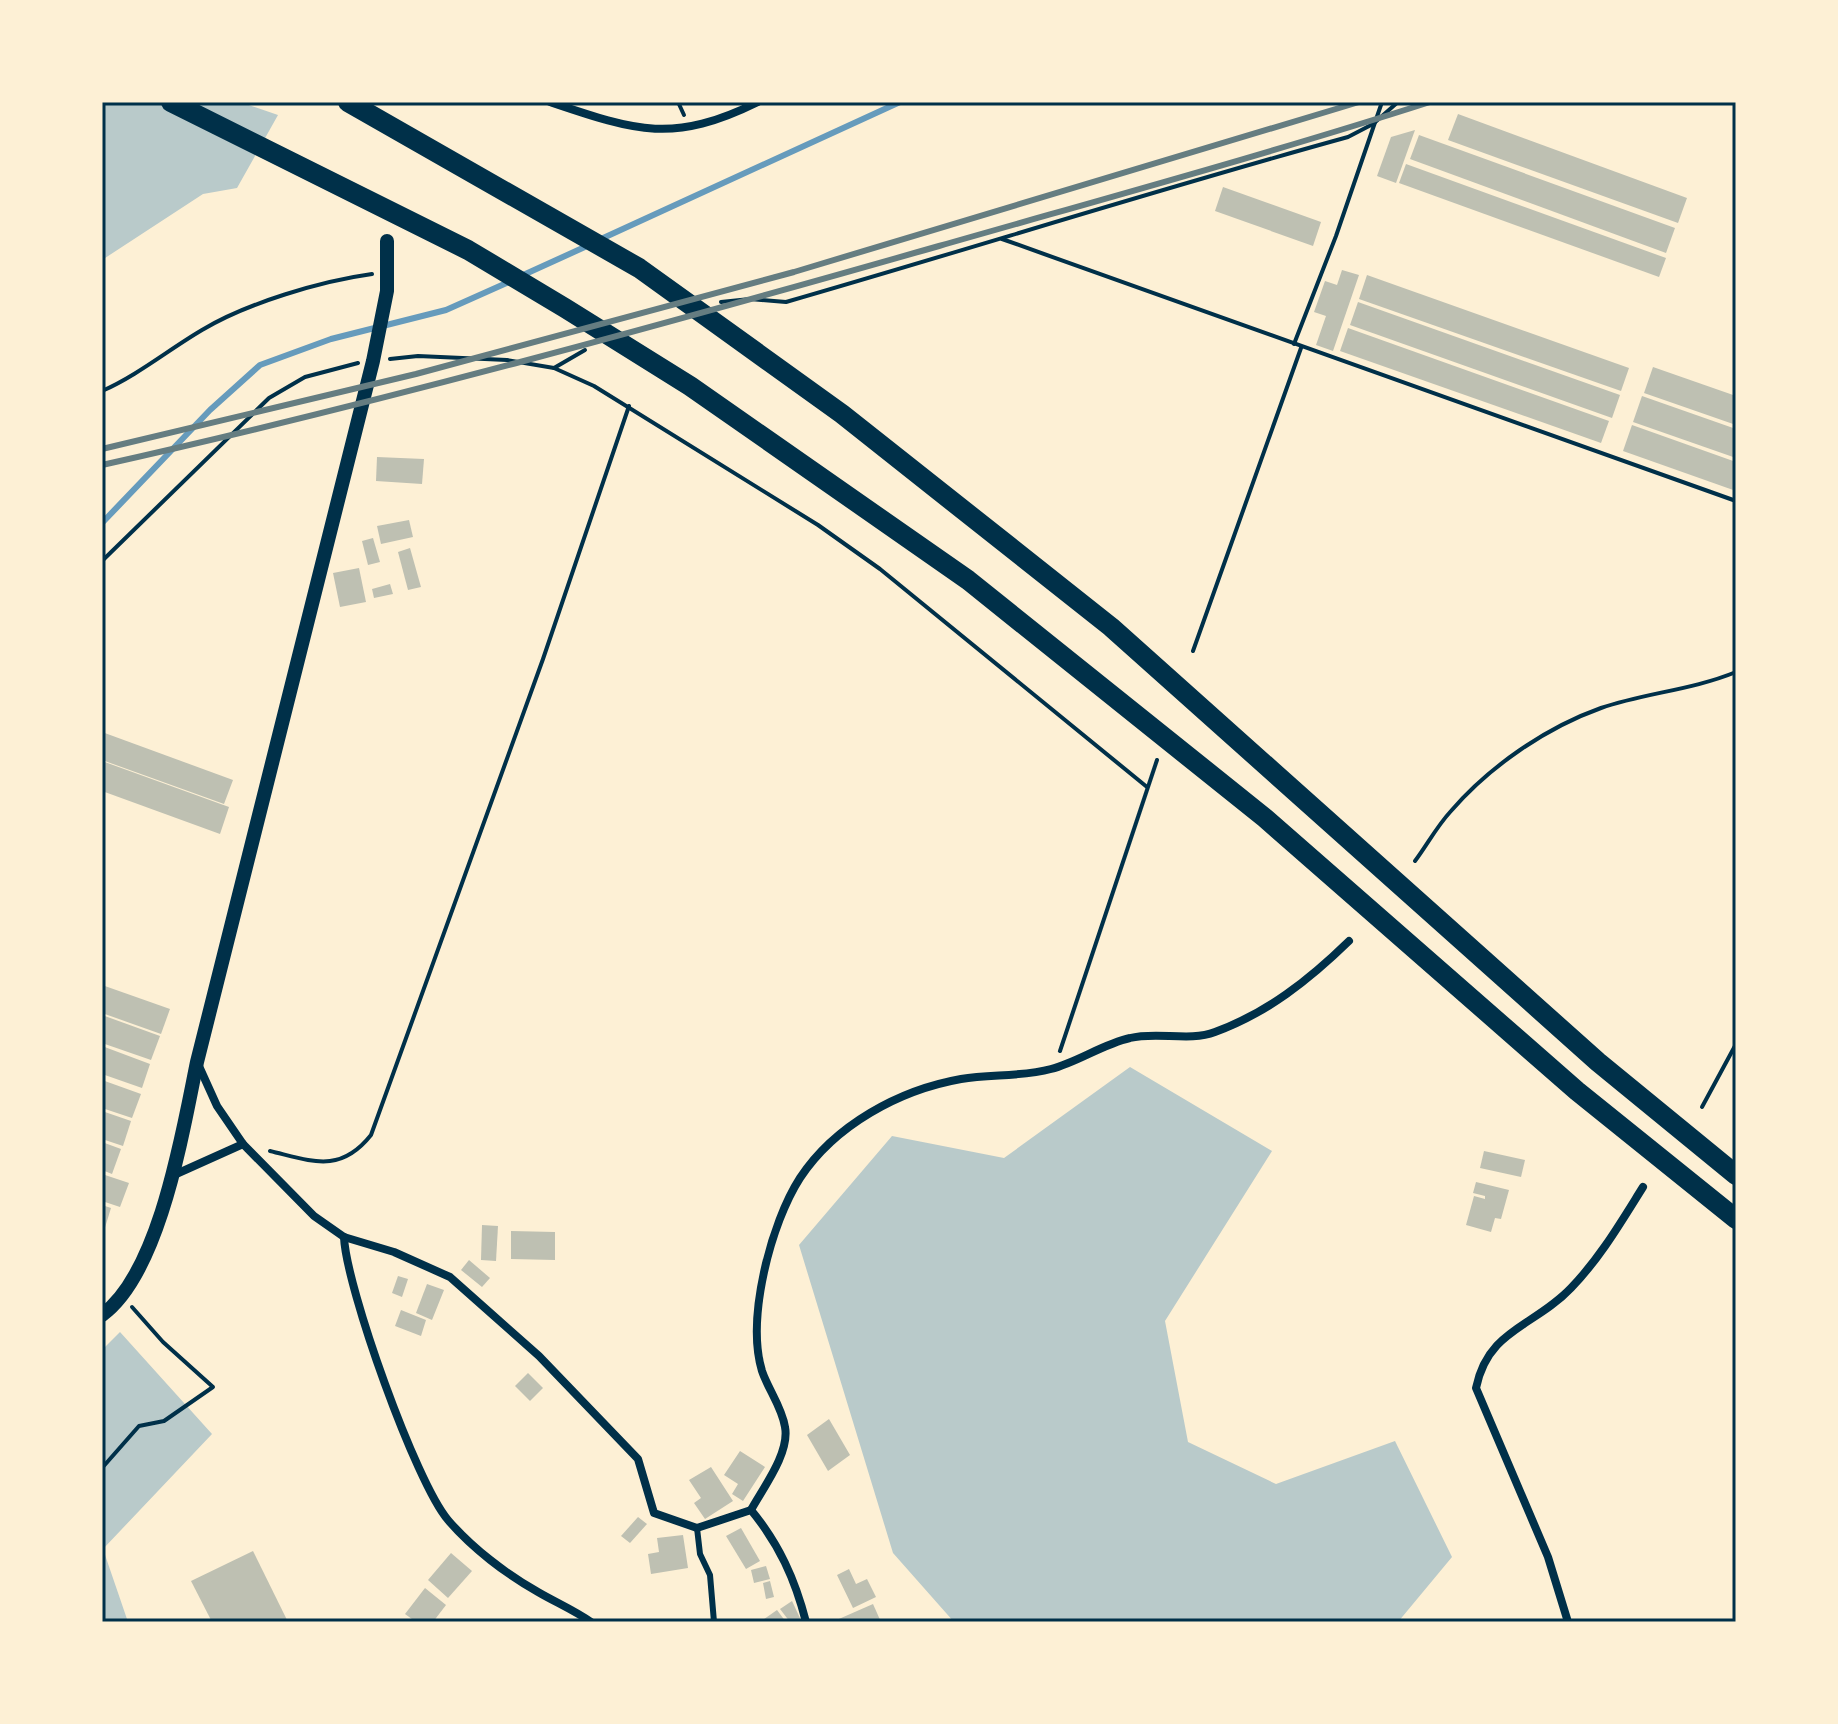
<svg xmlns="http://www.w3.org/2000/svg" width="1838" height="1724" font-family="Bitter,serif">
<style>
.green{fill:#b9caca}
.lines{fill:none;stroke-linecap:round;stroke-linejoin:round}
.stream{stroke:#669bbc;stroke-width:6}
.building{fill:#bec0b2}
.path{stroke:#003049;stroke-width:4}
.service{stroke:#003049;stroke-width:6}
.minor{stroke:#003049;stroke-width:8}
.tertiary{stroke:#003049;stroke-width:14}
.trunk{stroke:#003049;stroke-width:20}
.rail{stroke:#657d81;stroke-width:6}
.neatline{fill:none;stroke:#003049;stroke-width:3}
</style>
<rect width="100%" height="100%" fill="#fdf0d5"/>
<!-- green -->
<g class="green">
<polygon points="102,102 240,102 278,115 237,188 203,194 102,260"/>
<polygon points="1130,1067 1272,1151 1165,1321 1188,1442 1276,1484 1395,1441 1452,1557 1398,1622 954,1622 893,1553 799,1245 892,1136 1004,1158"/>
<polygon points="120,1332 212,1434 103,1549 128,1622 102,1622 102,1350"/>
</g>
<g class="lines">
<!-- stream -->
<g class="stream">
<polyline points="601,239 900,102"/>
<polyline points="521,276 587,246"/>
<polyline points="102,523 210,410 260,365 331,339 446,310 511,281"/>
</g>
</g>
<!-- building -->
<g class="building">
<polygon points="1458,114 1687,198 1678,223 1448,140"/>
<polygon points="1415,130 1396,183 1377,176 1391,137"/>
<polygon points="1419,135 1675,228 1666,253 1410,159"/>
<polygon points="1406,164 1666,258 1659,277 1399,183"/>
<polygon points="1223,187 1321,222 1313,246 1215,211"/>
<polygon points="1342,270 1359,275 1333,351 1316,345 1326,316 1314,312 1325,281 1337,285"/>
<polygon points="1367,275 1629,368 1621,391 1359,299"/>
<polygon points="1358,302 1620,395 1612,418 1350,325"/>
<polygon points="1348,328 1609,421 1601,443 1340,351"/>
<polygon points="1653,367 1736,396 1736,425 1644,393"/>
<polygon points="1642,396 1736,429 1736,458 1633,422"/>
<polygon points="1632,425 1736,462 1736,491 1623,451"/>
<polygon points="377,457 424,459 422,484 376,481"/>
<polygon points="409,520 413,537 381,544 377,526"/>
<polygon points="373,538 380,562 368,565 362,541"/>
<polygon points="410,548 421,587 408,590 398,552"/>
<polygon points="359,568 366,602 340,607 333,573"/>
<polygon points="390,584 393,594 374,598 372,589"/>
<polygon points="102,732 233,780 224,804 102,760"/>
<polygon points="102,761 229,807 220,834 102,791"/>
<polygon points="102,985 170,1009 161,1034 102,1013"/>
<polygon points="102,1015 160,1036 151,1060 102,1043"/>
<polygon points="102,1046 150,1064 142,1088 102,1074"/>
<polygon points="102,1080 141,1094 132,1118 102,1108"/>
<polygon points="102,1111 131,1121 123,1146 102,1139"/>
<polygon points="102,1142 121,1149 112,1174 102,1170"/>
<polygon points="1484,1151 1525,1160 1521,1177 1480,1168"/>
<polygon points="102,1174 129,1183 120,1207 102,1201"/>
<polygon points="1476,1182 1509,1190 1501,1219 1495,1218 1491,1232 1466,1225 1474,1196 1485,1199 1485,1196 1473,1193"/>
<polygon points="102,1205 111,1208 103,1234 102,1234"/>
<polygon points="482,1225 498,1226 496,1261 481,1260"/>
<polygon points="511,1231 555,1232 555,1260 511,1259"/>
<polygon points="469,1260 490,1278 482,1287 461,1270"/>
<polygon points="398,1276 408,1279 402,1297 392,1293"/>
<polygon points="427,1284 444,1290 432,1320 416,1313"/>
<polygon points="401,1310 426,1320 421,1336 395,1326"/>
<polygon points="528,1373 543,1388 530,1401 515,1386"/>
<polygon points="829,1419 850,1455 828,1471 807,1435"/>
<polygon points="740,1451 765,1467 743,1501 732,1494 738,1484 724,1475"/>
<polygon points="711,1467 733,1501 705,1519 694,1503 701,1498 689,1480"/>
<polygon points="638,1517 647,1524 630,1543 621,1536"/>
<polygon points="741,1528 760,1561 746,1569 726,1536"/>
<polygon points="683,1535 688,1568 651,1574 648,1554 659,1552 657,1538"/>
<polygon points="253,1551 288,1622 212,1622 191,1581"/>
<polygon points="451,1553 472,1571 448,1598 428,1580"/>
<polygon points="766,1566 770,1579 754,1583 751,1570"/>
<polygon points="849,1569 856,1584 867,1579 876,1597 853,1608 837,1575"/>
<polygon points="770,1581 774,1597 766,1599 763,1583"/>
<polygon points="425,1588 446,1605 433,1622 416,1622 405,1614"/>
<polygon points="792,1601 800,1618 801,1622 790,1622 780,1609"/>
<polygon points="873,1604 881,1622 832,1622"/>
<polygon points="777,1610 786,1622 760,1622"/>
</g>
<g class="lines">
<!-- path -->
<g class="path">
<polyline points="678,102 684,115"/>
<polyline points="1002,239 1736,501"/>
<path d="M 721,302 L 750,299 L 786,302 C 973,248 1159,189 1348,137 L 1373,124 L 1398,102"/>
<polyline points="1294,344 1336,236 1382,102"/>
<polyline points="390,359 418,356 507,360 554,368 594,386 818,525 880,569 1147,787"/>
<polyline points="554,368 585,350"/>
<path d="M 102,391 C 138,375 168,350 202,330 C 247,303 321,281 372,274"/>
<polyline points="102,561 269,398 305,377 358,363"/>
<polyline points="1193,651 1301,348"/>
<path d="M 1415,861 C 1427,845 1437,826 1451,811 C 1489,767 1545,728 1601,708 C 1645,693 1692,690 1736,672"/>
<polyline points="1060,1051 1157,760"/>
<polyline points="1702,1107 1736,1044"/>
<path d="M 270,1151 C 312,1161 340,1174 371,1135 L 543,659 L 629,406"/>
<polyline points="102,1468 139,1426 164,1421 213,1387 163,1342 132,1307"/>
</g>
<!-- service -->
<polyline class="service" points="697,1528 700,1554 710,1575 714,1622"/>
<!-- minor -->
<g class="minor">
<path d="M 550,102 C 636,131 673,144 758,102"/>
<path d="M 198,1064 L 217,1106 L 243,1144 L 314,1216 L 344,1237 L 394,1252 L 450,1277 L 539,1356 L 638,1459 L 654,1513 L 697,1528 L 751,1510 C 779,1544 795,1579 806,1622"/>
<polyline points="174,1175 243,1144"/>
<path d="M 344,1237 C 346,1287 416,1483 448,1520 C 472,1548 506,1574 538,1592 C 555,1602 574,1610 591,1622"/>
<path d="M 751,1510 C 763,1488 790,1453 785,1427 C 782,1407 768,1389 762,1371 C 746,1318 771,1223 800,1178 C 835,1125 899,1090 961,1079 C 991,1074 1021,1077 1051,1069 C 1078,1062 1103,1044 1130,1038 C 1157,1031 1189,1042 1215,1032 C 1267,1013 1309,980 1349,941"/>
<path d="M 1568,1622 L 1548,1557 L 1476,1388 C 1488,1329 1534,1327 1571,1288 C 1600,1258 1621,1222 1643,1187"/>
</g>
<!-- tertiary -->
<path class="tertiary" d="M 102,1315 C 160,1273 183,1130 197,1062 L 373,361 L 387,291 L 387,241"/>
<!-- trunk -->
<g class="trunk">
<polyline points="171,102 468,250 565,308 690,386 968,580 1265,818 1577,1091 1736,1219"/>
<polyline points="348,102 639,268 842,414 1111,627 1598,1062 1736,1175"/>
</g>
<!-- rail -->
<g class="rail">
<polyline points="102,449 416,374 794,272 1359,102"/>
<path d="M 102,465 C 383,402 662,325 939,246 C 1103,199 1268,154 1430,102"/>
</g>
</g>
<!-- border -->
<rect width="1838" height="1724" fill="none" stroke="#fdf0d5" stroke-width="208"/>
<rect x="104" y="104" width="1630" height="1516" class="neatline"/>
</svg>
